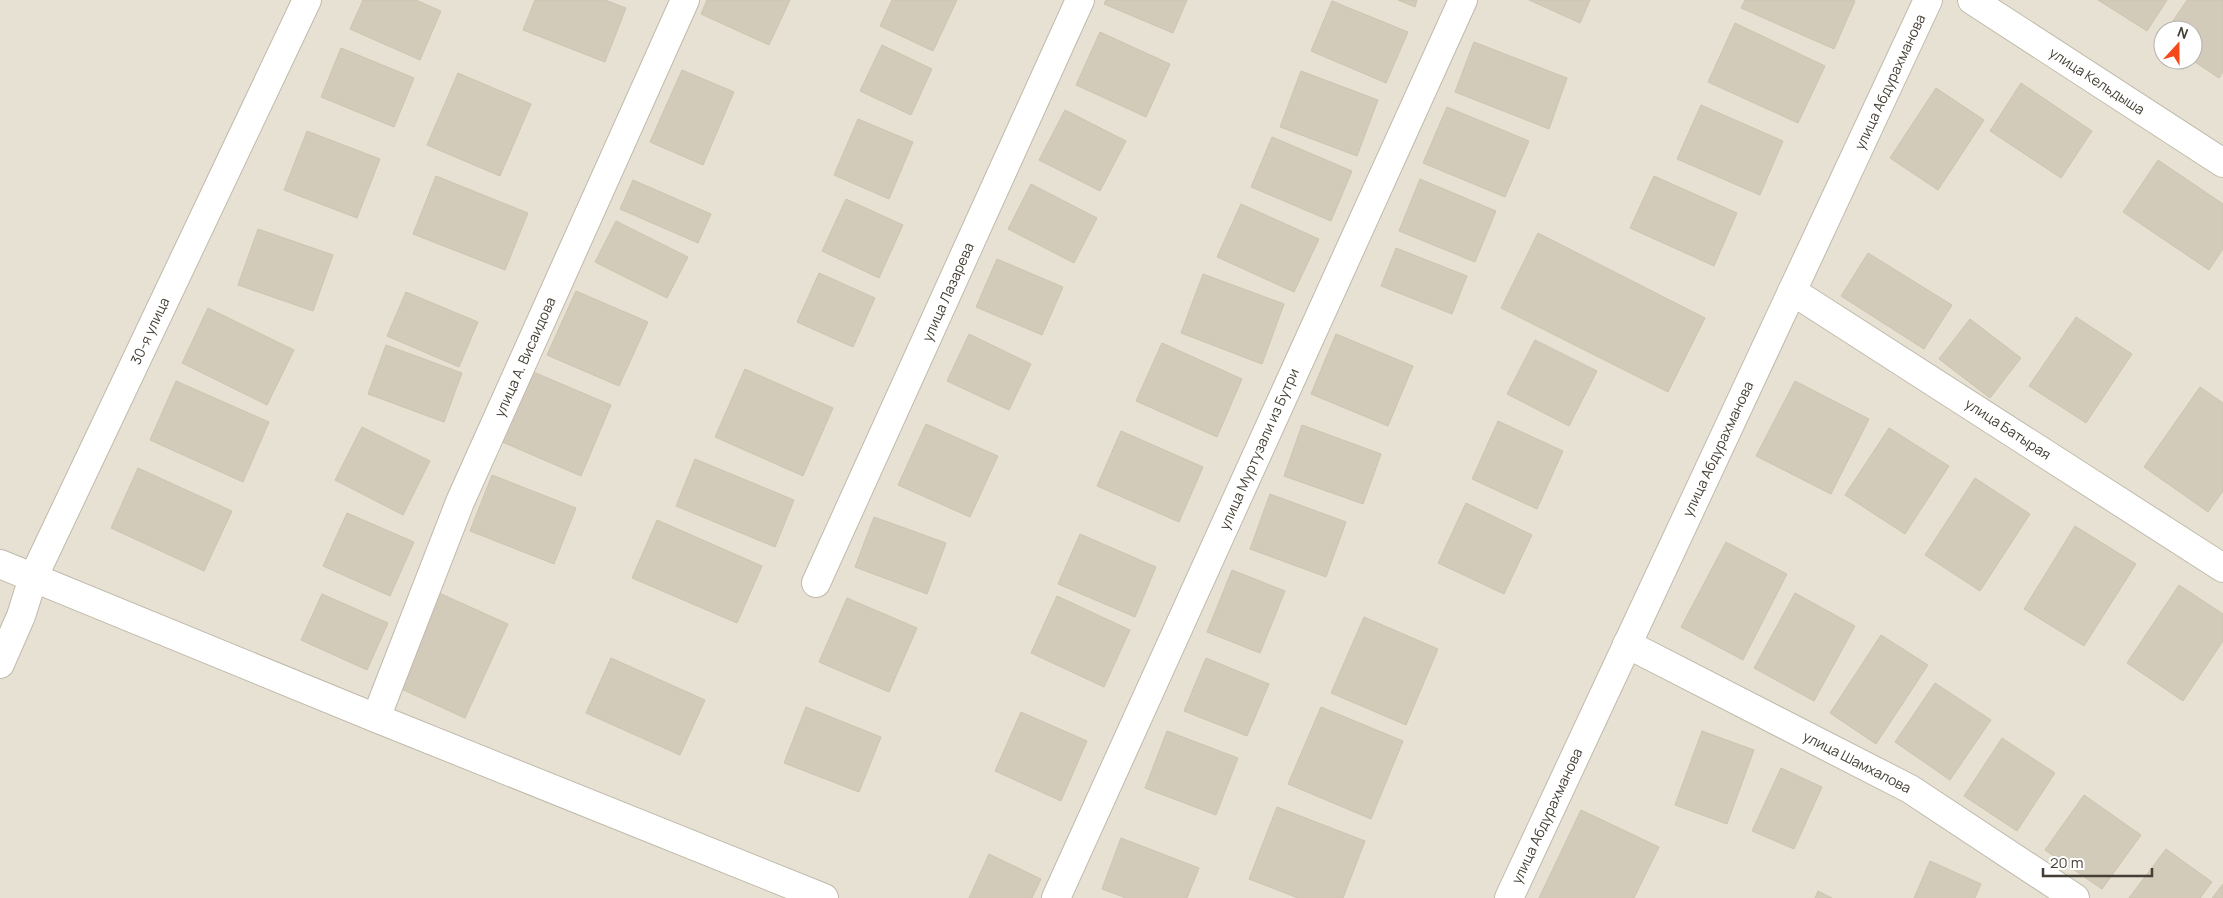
<svg xmlns="http://www.w3.org/2000/svg" width="2223" height="898" font-family="Manrope,sans-serif">
<style>
.residential{fill:#e6e1d3;fill-rule:evenodd}
.building{fill:#d3cbba;stroke:#cec3ae}
.lines{fill:none;stroke-linecap:round;stroke-linejoin:round}
.minor-casing{stroke:#c0baaa;stroke-width:30}
.minor{stroke:#fff;stroke-width:28}
.labels{text-anchor:middle;stroke-width:5;stroke-linejoin:round;paint-order:stroke}
.street-label{font-size:14px;fill:#443f34;stroke:#fff}
</style>
<rect width="100%" height="100%" fill="#f2efe5"/>
<!-- residential -->
<path class="residential" d="M 0,0 L 2223,0 L 2223,898 L 0,898 ZM 2163,30 L 2193,30 L 2193,60 L 2163,60 Z"/>
<!-- building -->
<g class="building">
<polygon points="363,0 416,0 441,11 420,60 350,29"/>
<polygon points="535,0 605,0 626,8 605,62 523,30"/>
<polygon points="707,0 790,0 769,45 701,14"/>
<polygon points="892,0 957,0 933,51 880,26"/>
<polygon points="1106,0 1187,0 1173,33 1104,4"/>
<polygon points="1398,0 1417,0 1415,7"/>
<polygon points="1529,0 1590,0 1580,23"/>
<polygon points="1745,0 1852,0 1855,1 1834,49 1741,8"/>
<polygon points="2098,0 2167,0 2147,31"/>
<polygon points="2187,0 2223,0 2223,72 2219,78 2192,60 2193,30 2167,30"/>
<polygon points="1332,1 1408,32 1386,83 1311,51"/>
<polygon points="1735,23 1825,66 1798,123 1708,82"/>
<polygon points="1100,32 1170,64 1146,117 1076,85"/>
<polygon points="1474,42 1567,78 1549,129 1455,92"/>
<polygon points="882,45 932,69 911,115 860,91"/>
<polygon points="341,48 414,78 394,127 321,97"/>
<polygon points="682,70 734,92 703,165 650,142"/>
<polygon points="1301,71 1378,100 1357,156 1280,127"/>
<polygon points="458,73 531,104 500,176 427,145"/>
<polygon points="2021,83 2092,131 2061,178 1990,131"/>
<polygon points="1936,88 1984,120 1938,190 1890,158"/>
<polygon points="1701,105 1783,141 1760,195 1677,159"/>
<polygon points="1447,107 1529,141 1505,197 1423,163"/>
<polygon points="1065,110 1126,141 1100,191 1039,160"/>
<polygon points="858,119 913,142 889,199 834,175"/>
<polygon points="307,131 380,159 357,218 284,190"/>
<polygon points="1272,137 1352,171 1331,221 1251,187"/>
<polygon points="2158,160 2223,204 2223,249 2209,270 2123,212"/>
<polygon points="436,176 528,213 505,270 413,234"/>
<polygon points="1654,176 1737,213 1714,266 1630,228"/>
<polygon points="1420,179 1496,211 1475,262 1399,231"/>
<polygon points="633,180 711,214 698,243 620,209"/>
<polygon points="1031,184 1097,218 1074,263 1008,229"/>
<polygon points="846,199 903,225 879,278 822,251"/>
<polygon points="1241,204 1319,239 1294,292 1217,257"/>
<polygon points="616,221 688,257 667,298 595,262"/>
<polygon points="258,229 333,255 313,311 238,285"/>
<polygon points="1538,233 1705,318 1668,392 1501,308"/>
<polygon points="1396,248 1467,276 1452,314 1381,286"/>
<polygon points="1868,253 1952,305 1924,349 1841,296"/>
<polygon points="997,259 1063,287 1042,335 976,307"/>
<polygon points="819,273 875,298 853,347 797,322"/>
<polygon points="1203,274 1284,304 1262,364 1181,333"/>
<polygon points="576,291 648,322 619,386 547,355"/>
<polygon points="406,292 478,322 459,367 387,336"/>
<polygon points="208,308 294,350 267,405 182,363"/>
<polygon points="2076,317 2132,354 2086,423 2029,386"/>
<polygon points="1970,319 2021,358 1990,398 1939,359"/>
<polygon points="969,334 1031,364 1009,410 947,381"/>
<polygon points="1336,334 1413,366 1388,426 1311,394"/>
<polygon points="1535,340 1597,371 1569,426 1507,394"/>
<polygon points="1162,343 1242,379 1217,437 1136,401"/>
<polygon points="386,345 462,373 444,422 368,394"/>
<polygon points="745,369 833,408 803,476 715,437"/>
<polygon points="531,371 611,405 581,476 500,441"/>
<polygon points="176,381 269,422 243,482 150,440"/>
<polygon points="1795,381 1869,419 1831,494 1756,456"/>
<polygon points="2200,387 2223,403 2223,491 2208,512 2144,467"/>
<polygon points="1498,421 1563,451 1537,509 1472,479"/>
<polygon points="926,424 998,456 970,517 898,485"/>
<polygon points="1302,425 1381,454 1363,504 1284,476"/>
<polygon points="362,427 430,461 403,515 335,480"/>
<polygon points="1889,428 1949,466 1905,534 1845,495"/>
<polygon points="1121,431 1203,467 1179,522 1097,486"/>
<polygon points="695,459 794,500 775,547 676,506"/>
<polygon points="138,468 232,511 204,571 111,528"/>
<polygon points="492,475 576,508 554,564 470,531"/>
<polygon points="1975,478 2030,514 1980,591 1925,555"/>
<polygon points="1270,494 1346,522 1326,577 1250,549"/>
<polygon points="1466,503 1532,535 1504,594 1438,563"/>
<polygon points="347,513 414,542 390,596 323,566"/>
<polygon points="874,517 946,543 927,594 855,567"/>
<polygon points="657,520 762,566 737,623 632,578"/>
<polygon points="2075,526 2136,564 2084,646 2024,609"/>
<polygon points="1080,534 1156,567 1135,617 1058,584"/>
<polygon points="1726,542 1787,574 1743,660 1681,627"/>
<polygon points="1232,570 1285,591 1260,653 1207,632"/>
<polygon points="2179,585 2223,614 2223,641 2183,701 2127,663"/>
<polygon points="439,593 508,624 465,718 397,687"/>
<polygon points="1795,593 1855,626 1814,701 1754,668"/>
<polygon points="322,594 388,623 367,670 301,640"/>
<polygon points="1057,596 1130,630 1104,687 1031,653"/>
<polygon points="847,598 917,628 889,692 819,662"/>
<polygon points="1364,617 1438,649 1406,725 1331,693"/>
<polygon points="1881,635 1928,665 1876,744 1830,713"/>
<polygon points="611,658 705,700 680,755 586,713"/>
<polygon points="1206,658 1269,684 1247,736 1184,711"/>
<polygon points="1935,683 1991,720 1950,780 1895,742"/>
<polygon points="806,707 881,737 859,792 784,763"/>
<polygon points="1321,707 1403,741 1371,819 1288,784"/>
<polygon points="1021,712 1087,741 1061,801 995,771"/>
<polygon points="1167,731 1238,758 1216,815 1145,788"/>
<polygon points="1702,731 1754,750 1727,824 1675,805"/>
<polygon points="2002,738 2055,773 2017,831 1964,796"/>
<polygon points="1781,768 1822,787 1794,849 1752,831"/>
<polygon points="2084,795 2141,835 2102,889 2045,850"/>
<polygon points="1277,807 1365,841 1343,898 1298,898 1249,879"/>
<polygon points="1581,810 1659,847 1634,898 1539,898"/>
<polygon points="1121,838 1199,868 1187,898 1126,898 1102,889"/>
<polygon points="2166,849 2212,882 2200,898 2129,898"/>
<polygon points="989,854 1041,879 1032,898 969,898"/>
<polygon points="1930,861 1981,884 1975,898 1914,898"/>
<polygon points="2223,884 2223,898 2212,898"/>
<polygon points="1818,891 1832,898 1815,898"/>
</g>
<g class="lines">
<!-- minor casing -->
<g class="minor-casing">
<g id="minor">
<polyline points="1972,0 2223,163"/>
<polyline points="1792,291 2223,568"/>
<polyline points="0,564 376,718 824,898"/>
<polyline points="816,583 1080,0"/>
<polyline points="1627,644 1910,789 2075,898"/>
<polyline points="0,664 21,616 33,578 307,0"/>
<polyline points="376,718 460,502 685,0"/>
<polyline points="1056,898 1463,0"/>
<polyline points="1509,898 1928,0"/>
</g>
</g>
<!-- minor -->
<use href="#minor" class="minor"/>
</g>
<g class="labels">
<!-- street labels -->
<g class="street-label">
<text transform="translate(2097 81) rotate(33)" y="5">улица Кельдыша</text>
<text transform="translate(1890 82) rotate(-65)" y="5">улица Абдурахманова</text>
<text transform="translate(948 292) rotate(-66)" y="5">улица Лазарева</text>
<text transform="translate(150 331) rotate(-65)" y="5">30-я улица</text>
<text transform="translate(525 357) rotate(-66)" y="5">улица А. Висаидова</text>
<text transform="translate(2008 429) rotate(33)" y="5">улица Батырая</text>
<text transform="translate(1259 449) rotate(-66)" y="5">улица Муртузали из Бутри</text>
<text transform="translate(1718 449) rotate(-65)" y="5">улица Абдурахманова</text>
<text transform="translate(1857 762) rotate(27)" y="5">улица Шамхалова</text>
<text transform="translate(1547 816) rotate(-65)" y="5">улица Абдурахманова</text>
</g>
</g>
<!-- north arrow -->
<g transform="translate(2178 45) rotate(21)"><circle r="24" fill="#ffffff" stroke="#b4b2ae"/>
<path d="M0-4L9 19L0 12L-9 19Z" fill="#f44919"/>
<text y="-8" font-size="14" font-weight="bold" text-anchor="middle" fill="#443f34">N</text>
</g>
<!-- scale -->
<path d="M2043 868v8h109v-8" fill="none" stroke="#443f34" stroke-width="2.5"/>
<text x="2050" y="868" font-size="15" fill="#443f34" stroke="#ffffff" stroke-width="4" paint-order="stroke">20 m</text>
</svg>
